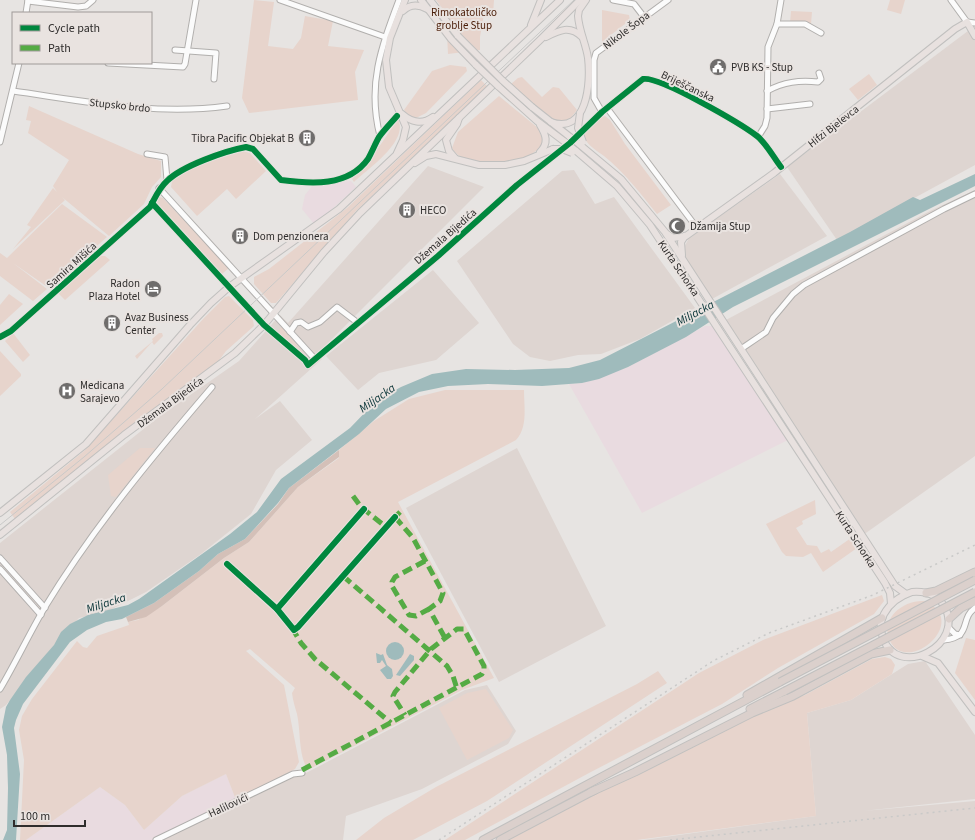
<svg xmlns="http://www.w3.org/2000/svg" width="975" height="840" font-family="'Source Sans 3',sans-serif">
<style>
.commercial{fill:#e9dbe0}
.built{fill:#ded5d1}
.green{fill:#e7d4cc}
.forest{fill:#d4c0b8}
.water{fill:#9fbbbc}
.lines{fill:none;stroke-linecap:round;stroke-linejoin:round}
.minor-casing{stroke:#b1afad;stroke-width:7}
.major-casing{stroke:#c1c0bf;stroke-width:8}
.highway-casing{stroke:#c1c0bf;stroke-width:9}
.minor{stroke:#fbfbfb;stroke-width:5}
.major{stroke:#e8e1df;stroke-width:6}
.highway{stroke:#dbd0cc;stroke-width:7}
.tram{stroke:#c9c9c8;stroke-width:1}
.rail{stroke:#c9c9c8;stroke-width:1.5;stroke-dasharray:2 4;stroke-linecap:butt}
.major-bridge-casing{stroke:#c1c0bf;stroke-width:8;stroke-linecap:butt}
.highway-bridge-casing{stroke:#c1c0bf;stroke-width:9;stroke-linecap:butt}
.major-bridge{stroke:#e8e1df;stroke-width:6}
.highway-bridge{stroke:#dbd0cc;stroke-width:7}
.quiet{stroke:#54ab44;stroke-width:5;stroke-dasharray:10 5;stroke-linecap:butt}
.cycleway-casing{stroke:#e9e3e0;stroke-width:8}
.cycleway{stroke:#00873e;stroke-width:6}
.labels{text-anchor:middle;stroke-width:4;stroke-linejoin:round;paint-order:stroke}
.park-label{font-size:11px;fill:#4a1d08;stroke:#e9e3e0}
.street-label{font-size:11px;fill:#2f2d2c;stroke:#e9e3e0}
.poi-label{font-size:11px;fill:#2f2d2c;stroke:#e9e3e0;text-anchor:start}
.water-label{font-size:12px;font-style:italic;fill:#0a3538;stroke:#e9e3e0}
</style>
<rect width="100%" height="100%" fill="#e7e4e2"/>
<!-- commercial -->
<g class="commercial">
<polygon points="351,181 356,187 315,225 302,209 305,195 313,185"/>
<polygon points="705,326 713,326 788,440 642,513 569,384 582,383 628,367"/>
<polygon points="226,774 236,800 157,840 26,840 100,787 125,805 144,830 182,796"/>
</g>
<!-- built -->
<g class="built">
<polygon points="968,31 975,41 975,165 837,240 787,167"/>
<polygon points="428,166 484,187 317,354 322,359 255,419 280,401 312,440 276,470 251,514 201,554 146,592 108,611 79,618 56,643 6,705 0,709 0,543 160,416 239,361 280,315 288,323"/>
<polygon points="574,170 595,204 614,197 695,308 640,339 601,354 578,355 550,361 530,357 513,344 457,261 562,171"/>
<polygon points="780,174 827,236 712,299 681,253 689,238"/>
<polygon points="975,190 975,456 863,535 724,321 930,211"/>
<polygon points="433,270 479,323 436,360 379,373 358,390 326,356"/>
<polygon points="517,448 606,626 499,682 406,508"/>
<polygon points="925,661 975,735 975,799 863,811 975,801 975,840 643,840 816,816 807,713 851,700 908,664"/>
<polygon points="487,685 516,731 508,744 422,789 346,816 343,840 158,840 299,773 306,773 465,690"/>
</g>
<!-- green -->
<g class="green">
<polygon points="254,0 274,2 268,46 293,49 301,38 305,16 333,21 328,46 364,50 355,72 358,100 249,113 242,98"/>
<polygon points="436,0 494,0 493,14 484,14 480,37 480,50 448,54 446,13"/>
<polygon points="890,0 905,0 901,14 887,10"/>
<polygon points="602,10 629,15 630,20 602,42"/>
<polygon points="791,11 812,12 811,24 790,23"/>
<polygon points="450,65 466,67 467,71 426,113 414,119 407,115 404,110 432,71"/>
<polygon points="869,74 877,85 858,100 849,89"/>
<polygon points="522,77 542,97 553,87 559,88 577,110 569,120 557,122 546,115 511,84 518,78"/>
<polygon points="481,80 487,86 356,211 276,303 271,303 254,284 254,277 269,269 347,208"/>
<path d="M 499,96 L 538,128 L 543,141 C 535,167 464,172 452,148 L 458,132 Z"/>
<polygon points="29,106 138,154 161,161 161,177 152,187 144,204 109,236 62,197 65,200 13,249 31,227 27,225 53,188 57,192 53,186 69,160 28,133 31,121 26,120"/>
<path d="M 605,116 L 610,120 L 625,144 L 671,205 L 657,214 C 641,194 624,172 604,156 C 596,150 585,144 583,134 L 598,119 Z"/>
<path d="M 398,119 C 409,141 369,168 354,182 L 352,179 L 368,163 Z"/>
<polygon points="242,151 250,153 266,171 236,199 227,189 197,216 171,187 172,181 195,166"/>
<polygon points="159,197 163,198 229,268 222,274 157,203"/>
<polygon points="62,204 107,237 49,288 13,263 47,289 33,301 0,276 0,253 7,258"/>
<polygon points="99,256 105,256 110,260 65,300 58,293"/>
<polygon points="9,294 23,304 0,325 0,305"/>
<polygon points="229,296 253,320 254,326 226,351 217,363 15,519 10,512 84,451 204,318 225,297"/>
<polygon points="282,327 306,356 305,357 277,332"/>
<polygon points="13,333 30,355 23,362 5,341"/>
<polygon points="159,333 162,333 163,336 154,345 152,342 137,359 135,356 153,341 152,339"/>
<polygon points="0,351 21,374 21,376 0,396"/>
<path d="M 445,390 L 524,390 C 524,407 528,427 516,440 L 398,502 L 494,678 L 462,690 L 308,770 C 298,755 301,732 297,714 C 295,707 293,701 292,693 L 295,688 L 250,649 L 246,651 L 284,685 L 299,762 L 295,769 L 236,800 L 226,774 L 182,796 L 144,830 L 125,805 L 100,787 L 26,840 L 20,840 L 24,760 L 19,730 L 22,716 L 32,699 L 77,641 L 83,647 L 87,648 L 97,636 L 129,625 L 128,622 L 138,620 L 162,606 L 224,558 L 249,542 L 298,487 L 339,458 L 339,450 L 374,421 L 409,399 Z"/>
<polygon points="140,448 155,448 116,497 111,496 108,475"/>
<polygon points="815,500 816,514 802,521 803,524 796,528 807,545 817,546 821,553 829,549 831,552 851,538 857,548 823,572 811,553 803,557 786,556 782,552 766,524"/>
<polygon points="882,595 884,601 874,614 778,668 722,704 589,773 465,840 445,840 699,673 763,640"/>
<path d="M 924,601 C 973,621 905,678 889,639 C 881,618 903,600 924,601 Z"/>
<polygon points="966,638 975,640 975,700 955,673"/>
<polygon points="885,657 891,659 895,665 892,674 851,700 807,713 816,816 637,840 502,840 751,715 805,695 872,659"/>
<polygon points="658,671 667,683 487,801 413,840 356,840 384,818 436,787 637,684"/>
<polygon points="486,689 513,730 509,738 467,760 439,708 467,693"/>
</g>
<!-- forest -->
<polygon class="forest" points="339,450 339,457 298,487 249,542 224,558 162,606 146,617 128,622 126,617 154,603 199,571 218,554 245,539 278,504 289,488"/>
<!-- water -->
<g class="water">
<polygon points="975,174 975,186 733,307 686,337 628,367 599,379 582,383 542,386 488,384 448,386 419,392 386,409 359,434 289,488 278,503 245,539 218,554 199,571 154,603 122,619 106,622 87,630 70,642 23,704 16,720 14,728 20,774 16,840 3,840 7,830 8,788 7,755 2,727 6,707 10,700 26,677 54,645 61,632 70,624 88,615 128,605 139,599 230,534 257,512 281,479 350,428 377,400 401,387 432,374 466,369 515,370 569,368 600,360 850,232 913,197 920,200"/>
<circle cx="395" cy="651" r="9"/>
<polygon points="376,653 381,655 383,654 387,665 392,669 393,676 391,679 387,679 380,670 386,666 382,660 380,663 377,663"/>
<polygon points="410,654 414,656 414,660 400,676 396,675"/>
</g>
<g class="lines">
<!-- minor casing -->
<g class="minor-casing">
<g id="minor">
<polyline points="280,0 385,37"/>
<polyline points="613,0 634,4 644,17"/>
<polyline points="951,0 967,22 975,23"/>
<polyline points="28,1 78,7 86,6 93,0"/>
<polyline points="26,13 28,0"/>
<polyline points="777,24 805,24 821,33"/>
<polyline points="175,50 216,53 214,79"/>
<polyline points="108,63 183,67 185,64 196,0"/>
<path d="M 13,91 C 84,101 156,116 227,106"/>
<path d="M 767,91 C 784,82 799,80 818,82 L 821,79 L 819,73"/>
<polyline points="607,108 697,228"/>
<polyline points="767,109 810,104"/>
<polyline points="602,112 594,98 594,60 596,53 668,0"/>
<path d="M 380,136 C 367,85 381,48 399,0"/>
<polyline points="758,137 765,126 767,118 768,47 777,24 781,0"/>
<polyline points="0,142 19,63"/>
<polyline points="147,154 165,157 167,180"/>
<polyline points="159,188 315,359"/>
<path d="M 152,203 L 264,325 L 305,360 L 308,365 L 438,256 L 517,185 L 570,143 L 602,112 L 643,79 C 660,76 741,124 757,136 C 766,143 774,158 781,167"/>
<polyline points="290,332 296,323 301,322 308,327 320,322 337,307 358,323"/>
<path d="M 0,337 L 11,331 L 150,207 C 155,198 159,188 167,181 C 182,166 225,151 246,147 L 253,149 L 281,180 C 311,184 348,187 368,159 C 372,152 375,144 379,137 C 384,130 391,123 397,116"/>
<polyline points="741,349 766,332 773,318 793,294 804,285 944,209 975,194"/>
<polyline points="0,558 45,608"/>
<polyline points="0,569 41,615"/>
<polyline points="948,627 955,634 960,635"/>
<path d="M 944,640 C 973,637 959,619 975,608"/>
<path d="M 0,689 C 16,662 29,634 45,607 C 93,528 152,457 212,387"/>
<polyline points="156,840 293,774 302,773"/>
</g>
</g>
<!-- major casing -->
<g class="major-casing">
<g id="major">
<polyline points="421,0 451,39 476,65"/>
<polyline points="430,0 458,36"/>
<path d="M 403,11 C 410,4 418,4 427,9"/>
<polyline points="531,25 541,0"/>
<path d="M 546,37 C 560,30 570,25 582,37"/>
<polyline points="498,86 537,121 565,142"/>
<polyline points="532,107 570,137"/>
<path d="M 402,114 C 411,122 422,125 433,117"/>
<path d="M 551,122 C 587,135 591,83 588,58 C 586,44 579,31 578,16 L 579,10 L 586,0"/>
<path d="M 540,125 C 546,135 549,143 540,152"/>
<polyline points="579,144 621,179 665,232 895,586 906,594"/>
<polyline points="575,150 617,186 650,225 885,583 890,593 891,604"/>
<polyline points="397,153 403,140 406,127 389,87 386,60 390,38 405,0"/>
<polyline points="455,158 449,151 446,140 457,124 459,118"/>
<polyline points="415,163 426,156 436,154 479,165 505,165 524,161 553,149"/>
<polyline points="667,234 673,238 686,236 774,173 955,29 967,22 975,36"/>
<polyline points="682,255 681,242 685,236"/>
<polyline points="0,513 86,444 190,325 211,303 229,287 339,209 560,0"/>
<polyline points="0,535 124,435 235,353 264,325 324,252 360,213 541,39 580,0"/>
<path d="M 912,592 C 925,591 937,594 944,606 C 967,644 898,681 883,638 C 880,630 880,621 884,614 C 890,603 900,596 912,592 Z"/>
<polyline points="922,656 938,663 975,712"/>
</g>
</g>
<!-- highway casing -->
<g class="highway-casing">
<g id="highway">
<polyline points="926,593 936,591 975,572"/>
<polyline points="949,619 961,608 975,601"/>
<polyline points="747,695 882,618"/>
<polyline points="750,709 785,691"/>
<polyline points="591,792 635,772 752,713 793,696 871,654 890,650"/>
<polyline points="483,840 780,682"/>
<polyline points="500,840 595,790"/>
</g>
</g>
<!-- minor -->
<use href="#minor" class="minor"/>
<!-- major -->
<use href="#major" class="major"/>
<!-- highway -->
<use href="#highway" class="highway"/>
<!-- tram -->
<polyline class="tram" points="0,525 84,457 162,389 574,0"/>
<!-- rail -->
<g class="rail">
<polyline points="439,840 713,661 769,633 873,595 975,545"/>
<polyline points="670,840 975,808"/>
</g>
<!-- major-bridge casing -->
<g class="major-bridge-casing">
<g id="major-bridge">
<polyline points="458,36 502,80 532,107"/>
<polyline points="476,65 498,86"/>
<polyline points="580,113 578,128 583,142"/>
<polyline points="570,137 579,144"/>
<polyline points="565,142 575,150"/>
<polyline points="553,149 562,149 572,153"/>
</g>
</g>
<!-- highway-bridge casing -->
<g class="highway-bridge-casing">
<g id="highway-bridge">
<polyline points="780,682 975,580"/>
<polyline points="785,691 975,592"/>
</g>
</g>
<!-- major-bridge -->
<use href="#major-bridge" class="major-bridge"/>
<!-- highway-bridge -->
<use href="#highway-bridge" class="highway-bridge"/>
<!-- quiet -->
<g class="quiet">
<polyline points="353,496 361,507 386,527"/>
<polyline points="395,517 413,538 443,593 440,601 429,609 445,638"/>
<polyline points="393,519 402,510"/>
<polyline points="425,561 395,577 392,582 392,586 409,615 416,616 429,609"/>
<polyline points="343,576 447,666 453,676 457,689"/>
<polyline points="292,628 301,643 315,659 391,723"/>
<polyline points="302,770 482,674 484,670 484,666 464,629 457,629 431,649 395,692 393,696 405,715"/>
</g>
<!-- cycleway casing -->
<g class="cycleway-casing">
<g id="cycleway">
<path d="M 152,203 L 264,325 L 305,360 L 308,365 L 438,256 L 517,185 L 570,143 L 602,112 L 643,79 C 660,76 741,124 757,136 C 766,143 774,158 781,167"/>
<path d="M 0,337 L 11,331 L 150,207 C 155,198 159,188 167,181 C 182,166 225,151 246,147 L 253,149 L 281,180 C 311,184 348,187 368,159 C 372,152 375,144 379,137 C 384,130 391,123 397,116"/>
<polyline points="227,564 277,609 294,630 298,627 395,517"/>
<polyline points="277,609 364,509"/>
</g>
</g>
<!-- cycleway -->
<use href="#cycleway" class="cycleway"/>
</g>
<!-- icons -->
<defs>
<g id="civic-disc" transform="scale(0.9)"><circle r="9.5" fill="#6f6d6c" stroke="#e9e3e0"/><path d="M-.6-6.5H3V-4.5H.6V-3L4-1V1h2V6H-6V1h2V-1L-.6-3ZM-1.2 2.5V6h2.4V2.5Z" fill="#fff"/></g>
<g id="building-disc" transform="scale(0.9)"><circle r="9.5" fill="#6f6d6c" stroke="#e9e3e0"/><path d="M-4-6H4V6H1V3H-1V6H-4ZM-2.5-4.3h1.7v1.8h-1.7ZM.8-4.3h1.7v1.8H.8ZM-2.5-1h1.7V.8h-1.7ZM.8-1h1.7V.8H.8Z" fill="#fff"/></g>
<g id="mosque-disc" transform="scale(0.9)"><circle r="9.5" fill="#6f6d6c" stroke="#e9e3e0"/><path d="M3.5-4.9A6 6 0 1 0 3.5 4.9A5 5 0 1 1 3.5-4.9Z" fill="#fff"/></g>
<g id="hotel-disc" transform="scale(0.9)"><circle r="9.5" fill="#6f6d6c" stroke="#e9e3e0"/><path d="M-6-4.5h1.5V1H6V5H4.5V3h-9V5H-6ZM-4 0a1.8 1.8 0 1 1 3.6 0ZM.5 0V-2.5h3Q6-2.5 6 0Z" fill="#fff"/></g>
<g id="hospital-disc" transform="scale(0.9)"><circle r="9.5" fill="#6f6d6c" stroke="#e9e3e0"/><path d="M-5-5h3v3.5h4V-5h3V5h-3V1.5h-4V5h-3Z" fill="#fff"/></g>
</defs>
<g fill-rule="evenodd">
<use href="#civic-disc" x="718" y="67"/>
<use href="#building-disc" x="307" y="138"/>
<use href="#building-disc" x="407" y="210"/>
<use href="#mosque-disc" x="677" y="226"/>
<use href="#building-disc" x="240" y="236"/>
<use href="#hotel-disc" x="153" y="289"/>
<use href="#building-disc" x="112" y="323"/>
<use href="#hospital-disc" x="67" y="391"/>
</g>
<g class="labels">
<!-- park labels -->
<g class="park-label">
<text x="464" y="16">Rimokatoličko<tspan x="464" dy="13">groblje Stup</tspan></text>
</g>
<!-- street labels -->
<g class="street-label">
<text transform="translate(626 30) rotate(-37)" y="4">Nikole Šopa</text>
<text transform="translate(688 86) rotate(26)" y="4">Briješčanska</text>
<text transform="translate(120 105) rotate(6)" y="4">Stupsko brdo</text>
<text transform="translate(833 126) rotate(-38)" y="4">Hifzi Bjelevca</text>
<text transform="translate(445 236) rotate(-41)" y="4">Džemala Bijedića</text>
<text transform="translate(71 265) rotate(-42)" y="4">Samira Mišića</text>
<text transform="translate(679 268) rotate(56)" y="4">Kurta Schorka</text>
<text transform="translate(170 402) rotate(-36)" y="4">Džemala Bijedića</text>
<text transform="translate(856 539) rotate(57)" y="4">Kurta Schorka</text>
<text transform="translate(228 805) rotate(-25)" y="4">Halilovići</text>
</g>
<!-- poi labels -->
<g class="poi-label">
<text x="731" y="71">PVB KS - Stup</text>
<text x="294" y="142" text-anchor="end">Tibra Pacific Objekat B</text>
<text x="420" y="214">HECO</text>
<text x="690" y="230">Džamija Stup</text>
<text x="253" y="240">Dom penzionera</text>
<text x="140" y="287" text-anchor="end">Radon<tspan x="140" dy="13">Plaza Hotel</tspan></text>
<text x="125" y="321">Avaz Business<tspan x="125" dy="13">Center</tspan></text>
<text x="80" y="389">Medicana<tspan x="80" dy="13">Sarajevo</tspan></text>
</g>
<!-- water labels -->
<g class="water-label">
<text transform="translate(695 313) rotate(-28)" y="4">Miljacka</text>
<text transform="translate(377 398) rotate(-35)" y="4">Miljacka</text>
<text transform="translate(106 603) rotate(-18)" y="4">Miljacka</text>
</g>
</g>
<!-- legend -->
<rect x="12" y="12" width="140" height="52" fill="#e9e3e0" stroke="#9f9a98"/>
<rect x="20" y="25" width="20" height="6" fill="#00873e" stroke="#9f9a98"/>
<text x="48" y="32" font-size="12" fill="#2f2d2c">Cycle path</text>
<rect x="20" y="45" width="20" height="6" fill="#54ab44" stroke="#9f9a98"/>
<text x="48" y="52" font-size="12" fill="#2f2d2c">Path</text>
<!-- scale -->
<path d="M14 820v6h71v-6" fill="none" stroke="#2f2d2c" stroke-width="2"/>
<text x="20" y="820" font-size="12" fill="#2f2d2c" stroke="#e9e3e0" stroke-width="3" paint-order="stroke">100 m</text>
</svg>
